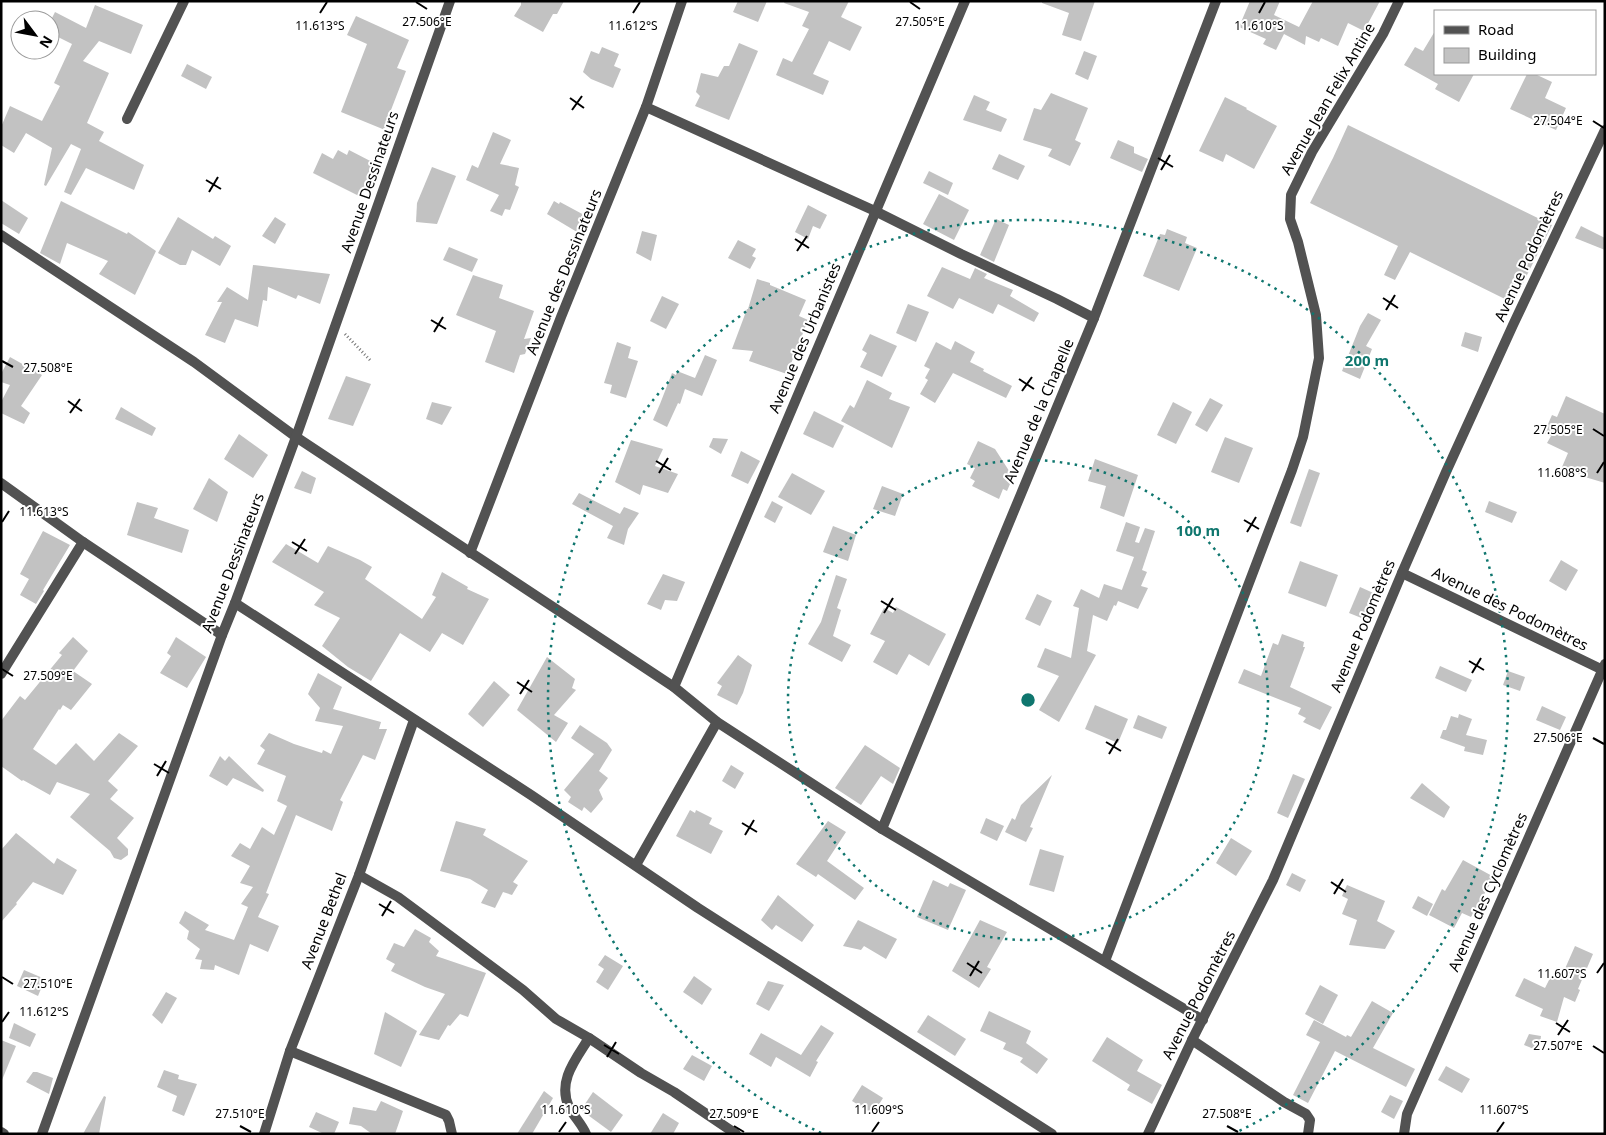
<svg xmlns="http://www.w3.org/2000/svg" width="1606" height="1135" font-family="'Noto Sans',sans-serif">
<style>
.building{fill:#c2c2c2}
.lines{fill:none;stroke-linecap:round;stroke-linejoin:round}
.path{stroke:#747474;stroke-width:3;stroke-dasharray:1 2.5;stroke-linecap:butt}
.minor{stroke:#525252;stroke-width:10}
.ticks{fill:none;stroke:#000;stroke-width:2}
.ring{fill:none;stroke:#0f766e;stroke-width:2.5;stroke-dasharray:2.5 5}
.labels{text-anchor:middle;stroke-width:4;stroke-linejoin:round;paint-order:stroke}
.street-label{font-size:15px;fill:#000;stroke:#fff}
.ticks-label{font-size:12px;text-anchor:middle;fill:#000;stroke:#fff;stroke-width:4;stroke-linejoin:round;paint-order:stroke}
.centre{fill:#0f766e;stroke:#fff;stroke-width:2.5}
.ring-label{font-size:15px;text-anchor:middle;font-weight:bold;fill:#0f766e;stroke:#fff;stroke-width:4;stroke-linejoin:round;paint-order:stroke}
</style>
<rect width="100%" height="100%" fill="#fff"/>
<!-- building -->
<g class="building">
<polygon points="521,1 564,1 557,14 553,14 543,32 514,16 521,5"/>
<polygon points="738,1 767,1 758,22 733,12"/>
<polygon points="785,1 849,1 841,17 862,27 850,51 829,41 813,74 829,81 823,95 776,75 783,58 792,62 809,29 802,26 809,12 784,3"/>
<polygon points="1042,1 1095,1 1081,41 1062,35 1069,13 1042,3"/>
<polygon points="1250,1 1280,1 1274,15 1299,27 1313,1 1380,1 1364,31 1348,23 1338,46 1321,38 1319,42 1306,36 1305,45 1284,34 1276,50 1263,44 1266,39 1239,27"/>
<polygon points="95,5 143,25 131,54 99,41 83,61 109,73 87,123 104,132 99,141 144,165 134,190 86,168 71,195 64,192 81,149 71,144 46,186 44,185 52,148 26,133 14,153 1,145 1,127 10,106 42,121 60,86 54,83 72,44 50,33 50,22 55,12 86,28"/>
<polygon points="356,16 409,40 397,68 406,71 386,123 385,130 341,112 367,44 347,35"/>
<polygon points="1435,31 1435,74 1474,74 1459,102 1435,89 1438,84 1404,65 1415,47 1423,51"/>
<polygon points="739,43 758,51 729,120 695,106 700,96 696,92 701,73 718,77 724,66 729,66"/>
<polygon points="602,47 619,54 614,66 621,69 613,88 591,79 583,72 591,51 599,54"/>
<polygon points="1084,51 1097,56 1088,80 1075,74"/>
<polygon points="187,64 212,77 206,89 181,76"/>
<polygon points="1527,74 1535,74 1552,82 1545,98 1566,108 1556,130 1510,109"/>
<polygon points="1051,93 1088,108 1075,140 1081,143 1070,166 1048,156 1052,149 1023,140 1034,108 1041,110"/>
<polygon points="974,95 990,102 986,110 1007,119 1001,132 963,120"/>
<polygon points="1225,97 1247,108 1246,109 1277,126 1254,169 1226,154 1223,162 1199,151"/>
<polygon points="1348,125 1552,225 1513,303 1410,252 1395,280 1384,275 1398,246 1310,203 1333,158"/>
<polygon points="493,132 511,140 500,164 519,168 515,185 519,187 510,210 505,209 502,216 490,211 499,195 466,180 472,165 478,168"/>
<polygon points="1118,140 1134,147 1134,153 1148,159 1142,172 1110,158"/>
<polygon points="338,150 347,155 349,150 378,165 361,197 313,173 322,153 333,159"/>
<polygon points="999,154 1025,166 1018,180 992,169"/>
<polygon points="432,167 456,176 437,224 416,222 417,203"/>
<polygon points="929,171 953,183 948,195 923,183"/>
<polygon points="939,194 969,210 954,240 923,224"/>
<polygon points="1,200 28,218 19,234 1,223"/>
<polygon points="61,201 127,234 128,232 156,251 135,295 99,274 108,261 67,243 60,264 40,253"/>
<polygon points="554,201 559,204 560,202 586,216 577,232 547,214"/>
<polygon points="808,205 827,215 820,229 813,226 808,239 795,232"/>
<polygon points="178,217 213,239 215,236 231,246 220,266 192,250 186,265 180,265 158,253"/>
<polygon points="275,217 286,224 275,244 262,236"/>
<polygon points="996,219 1009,225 994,262 980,255"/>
<polygon points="1581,226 1605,238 1605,250 1575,238"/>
<polygon points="1167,229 1187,237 1185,243 1197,248 1179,291 1143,276 1160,234 1165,235"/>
<polygon points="642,231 657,235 651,261 636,253"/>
<polygon points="738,240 756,249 752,256 756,258 750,269 728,258"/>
<polygon points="449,247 478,259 472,272 443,260"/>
<polygon points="253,265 330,274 320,304 298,295 296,299 268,287 267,301 263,300 258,327 235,319 225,343 205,335 222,302 217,302 227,287 248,300"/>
<polygon points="942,267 970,279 975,268 987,274 984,278 1013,290 1010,296 1039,313 1034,322 998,304 993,314 959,298 953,309 927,296"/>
<polygon points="473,275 503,285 499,298 534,311 524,339 531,338 525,354 520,355 514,373 485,362 496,331 456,315"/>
<polygon points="757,279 770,283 770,285 806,300 799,316 808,320 787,374 749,361 753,351 732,349 747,309 748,309"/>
<polygon points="662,296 679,304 666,329 650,321"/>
<polygon points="908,304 929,312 916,342 896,333"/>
<polygon points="1368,313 1381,320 1366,346 1372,349 1360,379 1342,371 1360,326"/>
<polygon points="1465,332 1482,337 1478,352 1461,346"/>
<polygon points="870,334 897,346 882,377 860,367 867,353 862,350"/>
<polygon points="955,341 975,352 970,362 984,369 983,371 1012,386 1006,398 953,373 935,403 920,394 928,380 925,378 930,369 924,366 936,342 951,350"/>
<polygon points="617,342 631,347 628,358 638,361 626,398 610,393 612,385 604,383"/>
<polygon points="705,355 717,360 702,396 685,389 680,404 678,403 667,427 653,420 660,404 672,373 676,375 677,371 695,378"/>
<polygon points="10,357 42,375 21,406 30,413 24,424 1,413 1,402 10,385 1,382 1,374"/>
<polygon points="346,376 371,384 353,426 328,419"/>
<polygon points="867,380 892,393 889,399 910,407 892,448 841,421 850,405 854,408"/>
<polygon points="1566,396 1605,414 1605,483 1585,477 1562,467 1568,453 1547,443 1551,436 1544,433 1552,415 1557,417"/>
<polygon points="1210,398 1223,405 1207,432 1195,425"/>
<polygon points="432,402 452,407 442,425 426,419"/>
<polygon points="1173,402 1192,412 1176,444 1157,435"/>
<polygon points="121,407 156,428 152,436 115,419"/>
<polygon points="814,411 844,426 833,448 803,434"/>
<polygon points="239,434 268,455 253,478 224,459"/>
<polygon points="1225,437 1253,448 1239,483 1211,472"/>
<polygon points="713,438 728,439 721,454 709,447"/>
<polygon points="631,440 663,449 655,466 678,474 668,493 643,485 640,495 615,482"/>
<polygon points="978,441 995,449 1013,477 1007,491 1003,489 999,499 972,486 975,481 970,478 975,468 967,464"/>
<polygon points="741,451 760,461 748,484 731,476"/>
<polygon points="1095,459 1138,475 1124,517 1100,508 1106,486 1088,481"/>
<polygon points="1309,469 1320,473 1301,527 1290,523"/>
<polygon points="302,471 316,478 311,494 294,488"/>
<polygon points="792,473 825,491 811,515 778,497"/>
<polygon points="209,478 228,492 217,522 193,509"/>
<polygon points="882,486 903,494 895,516 873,509"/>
<polygon points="579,493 620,514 624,507 639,513 628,529 624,545 607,538 613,526 572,504"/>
<polygon points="772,501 783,507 775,523 764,517"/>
<polygon points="1489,501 1517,512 1512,523 1485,512"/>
<polygon points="137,502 158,508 154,518 189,530 182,553 127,535"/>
<polygon points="1126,522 1140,527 1135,542 1139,543 1145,528 1155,531 1142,570 1147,572 1141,586 1148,588 1138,609 1118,601 1116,606 1114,605 1107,621 1093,615 1087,651 1096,655 1059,722 1039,710 1059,676 1037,667 1045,648 1071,658 1079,608 1073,606 1081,589 1099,598 1104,584 1122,590 1120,595 1134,557 1116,551"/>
<polygon points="833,526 856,535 848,561 823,552"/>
<polygon points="43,531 70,545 43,590 44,591 36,604 20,595 29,579 20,574"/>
<polygon points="286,544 318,563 328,546 360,560 372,567 365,579 422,619 436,597 432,595 442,572 468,587 467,589 489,599 463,645 442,633 430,652 400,633 371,681 348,667 322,646 340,618 314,605 324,592 272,562"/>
<polygon points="1561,560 1578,570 1566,591 1549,581"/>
<polygon points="1300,561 1338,575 1326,607 1288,593"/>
<polygon points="663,574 685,582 677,601 665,600 661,610 647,604"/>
<polygon points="836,575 847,579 837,608 841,610 833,636 851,645 842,662 808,644 821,622"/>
<polygon points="1360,587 1380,596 1369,621 1349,613"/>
<polygon points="1037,594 1052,601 1040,626 1025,619"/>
<polygon points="896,607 946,634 929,666 909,654 897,675 873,662 885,641 870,634 884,608 893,613"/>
<polygon points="1282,634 1304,642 1303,647 1305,647 1290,687 1332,707 1320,730 1303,722 1306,718 1298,714 1301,708 1238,683 1244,669 1261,676 1273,643 1278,645"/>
<polygon points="73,637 88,651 73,671 92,684 71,710 63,705 60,710 59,709 33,749 56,765 76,743 94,761 119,733 138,746 108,781 118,790 110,799 134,818 117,838 128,849 128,855 121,860 114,858 110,851 70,817 90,794 57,782 50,795 23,780 22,781 1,766 1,721 20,696 25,700 62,655 59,653"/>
<polygon points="176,637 206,657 187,688 160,673 171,656 167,653"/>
<polygon points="738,655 752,665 743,693 737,705 717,695 722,686 717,683"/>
<polygon points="547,657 575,679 572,688 576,690 554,715 568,723 556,742 517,710"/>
<polygon points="1440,666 1472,680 1466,692 1435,678"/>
<polygon points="1508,671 1525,677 1520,691 1503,685"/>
<polygon points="318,673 342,687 333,709 381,722 379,729 387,729 375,760 363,755 340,800 343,802 332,831 296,815 266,893 269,894 258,917 279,926 268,952 250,944 239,975 215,965 214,970 200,969 202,960 195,959 200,949 187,939 189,931 179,923 185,911 209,925 205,930 234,940 248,907 241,904 253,887 240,883 250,866 231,856 240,843 250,849 262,827 274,835 287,806 277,801 286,776 257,764 265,750 260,746 269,733 294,744 322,753 323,750 331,754 343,726 315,721 320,708 308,694"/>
<polygon points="494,681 510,695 483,727 468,714"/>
<polygon points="1095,705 1128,719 1118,743 1085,729"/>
<polygon points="1542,706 1566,717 1560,730 1536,720"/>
<polygon points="1459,714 1472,719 1466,735 1487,740 1483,755 1464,751 1465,747 1440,738 1443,730 1446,730 1451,716 1458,718"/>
<polygon points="1138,715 1167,727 1162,739 1133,728"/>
<polygon points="580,725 607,743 612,750 599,771 608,778 599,790 603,799 591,813 584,807 582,811 568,802 571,797 564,790 594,754 571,738"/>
<polygon points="865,745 900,768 893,784 881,776 861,805 835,788"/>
<polygon points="220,756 225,761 229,756 264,790 263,792 233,778 227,786 209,776"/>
<polygon points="731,765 744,773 735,789 722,781"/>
<polygon points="1293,774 1305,779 1288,818 1277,813"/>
<polygon points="1052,775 1030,827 1033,828 1026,842 1005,832 1012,818 1015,820 1021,805"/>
<polygon points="1422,783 1450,807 1444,818 1410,798"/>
<polygon points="690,810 695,813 696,810 712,818 709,824 723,831 711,854 676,836"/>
<polygon points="986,818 1004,826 997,841 980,833"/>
<polygon points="456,821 486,829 483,835 528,861 513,882 518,885 512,895 503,892 495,908 481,903 488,890 470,879 440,871"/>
<polygon points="828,821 846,832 827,861 864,888 855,900 818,874 816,877 796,864"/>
<polygon points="16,833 54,864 57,858 77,870 63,895 33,882 16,903 17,904 1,922 1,850"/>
<polygon points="1231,838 1252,851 1236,876 1216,863"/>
<polygon points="1040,849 1064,856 1054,892 1029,885"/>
<polygon points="1463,860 1494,877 1471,917 1462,913 1454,928 1429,915 1442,889 1445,891"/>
<polygon points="1292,873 1306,880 1300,892 1286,885"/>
<polygon points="933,880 948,887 950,883 966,890 948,930 917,917"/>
<polygon points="1347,885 1385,901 1377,921 1395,931 1385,949 1349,945 1357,920 1342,914 1348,899 1342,896"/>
<polygon points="778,895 814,925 802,942 776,925 772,930 761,920"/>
<polygon points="1418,896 1433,904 1427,916 1412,908"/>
<polygon points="858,920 897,939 886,959 864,946 861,950 843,946"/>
<polygon points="980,920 1007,932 987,967 991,969 979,988 952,971"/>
<polygon points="415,929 431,938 429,942 439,951 436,956 486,973 468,1017 460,1014 450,1026 448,1025 439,1040 419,1035 445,994 425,987 391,971 395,964 386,959 394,943 404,947"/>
<polygon points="1575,946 1593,954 1578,989 1580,990 1575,1002 1564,997 1557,1022 1540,1016 1543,1009 1515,996 1524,978 1545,988 1551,976 1560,980"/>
<polygon points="605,955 623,966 608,990 596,982 604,969 598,965"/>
<polygon points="24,970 45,979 38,996 17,986"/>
<polygon points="694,976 712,989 702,1005 683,992"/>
<polygon points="768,981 784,985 769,1011 756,1004"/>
<polygon points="1320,985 1338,995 1323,1024 1305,1014"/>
<polygon points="166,992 177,998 162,1024 152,1015"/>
<polygon points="1372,1001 1393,1013 1373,1048 1415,1069 1406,1087 1335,1051 1308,1103 1293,1095 1320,1042 1306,1035 1314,1020 1346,1037 1347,1035 1351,1037"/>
<polygon points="989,1011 1031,1031 1026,1043 1048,1059 1037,1074 1020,1062 1023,1058 1003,1049 1006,1043 980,1031"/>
<polygon points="385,1012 417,1031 401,1067 374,1054"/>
<polygon points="928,1015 966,1039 955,1056 917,1032"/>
<polygon points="14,1023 36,1034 30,1047 9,1038"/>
<polygon points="821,1025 834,1033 816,1061 818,1062 810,1077 776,1057 771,1067 749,1054 761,1033 801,1055"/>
<polygon points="1529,1034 1541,1036 1539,1051 1524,1045"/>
<polygon points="1107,1037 1143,1060 1137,1071 1162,1085 1152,1104 1127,1090 1130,1085 1092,1061"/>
<polygon points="1,1040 16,1046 2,1080 1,1080"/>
<polygon points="692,1055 712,1066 704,1081 683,1069"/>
<polygon points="1446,1066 1470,1079 1462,1093 1438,1080"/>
<polygon points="164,1070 179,1075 178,1079 197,1084 184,1116 172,1111 177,1096 157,1087"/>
<polygon points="33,1072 37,1072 53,1078 49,1094 26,1082"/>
<polygon points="862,1085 883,1098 873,1114 852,1101"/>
<polygon points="544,1091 553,1098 532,1134 517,1134"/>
<polygon points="593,1092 623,1115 611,1132 581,1110"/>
<polygon points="1390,1095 1403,1101 1394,1119 1381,1112"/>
<polygon points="104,1096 106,1097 99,1134 83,1134"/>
<polygon points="381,1101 403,1111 395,1134 372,1134 361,1126 349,1124 353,1107 376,1111"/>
<polygon points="316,1112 339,1122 334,1134 324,1134 309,1127"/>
<polygon points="663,1113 679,1123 673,1134 650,1134"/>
</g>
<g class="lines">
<!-- path -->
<polyline class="path" points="345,334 371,361"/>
<!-- minor -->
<g class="minor">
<polyline points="646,107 875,211 961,254 1057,299 1094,318"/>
<polyline points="127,119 184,1"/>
<polyline points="1,235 194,362 296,437 674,687 717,722 882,829 1203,1020"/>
<polyline points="1,483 83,542 222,635"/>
<polyline points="470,553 561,317 646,107 682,1"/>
<polyline points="1402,573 1605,671"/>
<polyline points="235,603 531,795 698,908 1052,1134"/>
<polyline points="1,674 83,542"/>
<polyline points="674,687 965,1"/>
<polyline points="882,829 1094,318 1216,1"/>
<polyline points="636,865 717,722"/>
<polyline points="359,875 398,897 523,990 556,1019 589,1038 641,1073 674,1092 736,1134"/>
<polyline points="1105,961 1292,470 1303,437 1319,358 1316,315 1298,242 1290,219 1291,195 1312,152 1383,34 1399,1"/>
<polyline points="1192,1040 1284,1102 1306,1114 1310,1120 1308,1134"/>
<polyline points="290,1051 446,1115 449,1121 452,1134"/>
<polyline points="1,1132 4,1134"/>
<polyline points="42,1134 222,635 235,603 296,437 450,1"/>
<polyline points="264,1134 290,1051 359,875 414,720"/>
<path d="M 586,1134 C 582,1124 574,1117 569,1107 C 557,1081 576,1059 589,1038"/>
<polyline points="1148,1134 1192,1040 1273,880 1402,573 1446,472 1513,325 1605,130"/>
<polyline points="1404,1134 1407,1114 1605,664"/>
</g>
</g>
<!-- ticks -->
<path class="ticks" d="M 416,2 L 427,9M 910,2 L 920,9M 320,13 L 327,2M 633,13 L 640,2M 1259,13 L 1265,2M 570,98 L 584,108M 572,110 L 582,96M 1593,121 L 1604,128M 1158,158 L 1173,167M 1161,170 L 1170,155M 206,180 L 221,189M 209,192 L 218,177M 795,239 L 809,248M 797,251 L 807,236M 1383,298 L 1398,308M 1386,310 L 1395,295M 431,320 L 446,329M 434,332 L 443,317M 2,361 L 13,367M 1019,379 L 1034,389M 1022,391 L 1032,377M 68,401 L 82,411M 70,413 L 80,399M 1593,429 L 1604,436M 656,461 L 671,470M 659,473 L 668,458M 1597,473 L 1604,462M 1244,520 L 1259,529M 2,522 L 9,511M 1247,532 L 1256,517M 292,542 L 307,551M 295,554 L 305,539M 881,601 L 896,610M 884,613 L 893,598M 1469,661 L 1484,670M 2,669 L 13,676M 1472,673 L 1481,658M 517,682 L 532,692M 520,694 L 529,680M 1593,738 L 1604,744M 1106,742 L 1121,751M 1109,754 L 1118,739M 154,764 L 169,773M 157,776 L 166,761M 742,823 L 757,832M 745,835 L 754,820M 1331,882 L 1346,892M 1334,894 L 1343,879M 379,904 L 394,913M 382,916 L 391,901M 967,963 L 982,973M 1597,973 L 1604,963M 970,976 L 979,961M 2,977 L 13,984M 2,1022 L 9,1012M 1556,1023 L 1570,1032M 1558,1035 L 1568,1020M 604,1045 L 619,1054M 1593,1046 L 1604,1053M 607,1057 L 616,1042M 240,1126 L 251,1132M 734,1126 L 744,1132M 1227,1126 L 1238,1132M 559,1132 L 566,1122M 872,1132 L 879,1122M 1497,1132 L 1504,1122"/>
<!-- distance rings -->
<g class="ring">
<circle cx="1028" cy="700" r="240"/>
<path d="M821 1133A480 480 0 1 1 1235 1133"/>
</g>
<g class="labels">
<!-- street labels -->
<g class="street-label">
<text transform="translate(1328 99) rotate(-60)" y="5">Avenue Jean Felix Antine</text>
<text transform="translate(370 182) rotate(-71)" y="5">Avenue Dessinateurs</text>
<text transform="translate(1529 256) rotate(-65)" y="5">Avenue Podomètres</text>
<text transform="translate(564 272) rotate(-68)" y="5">Avenue des Dessinateurs</text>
<text transform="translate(805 338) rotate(-67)" y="5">Avenue des Urbanistes</text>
<text transform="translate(1039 411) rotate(-67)" y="5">Avenue de la Chapelle</text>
<text transform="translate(233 563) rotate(-69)" y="5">Avenue Dessinateurs</text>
<text transform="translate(1510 609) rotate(26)" y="5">Avenue des Podomètres</text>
<text transform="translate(1363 626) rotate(-67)" y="5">Avenue Podomètres</text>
<text transform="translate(1488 892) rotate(-66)" y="5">Avenue des Cyclomètres</text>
<text transform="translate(324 921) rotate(-69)" y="5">Avenue Bethel</text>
<text transform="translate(1199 995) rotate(-63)" y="5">Avenue Podomètres</text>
</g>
</g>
<g class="ticks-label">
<text x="427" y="26">27.506°E</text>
<text x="920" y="26">27.505°E</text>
<text x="320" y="30">11.613°S</text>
<text x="633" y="30">11.612°S</text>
<text x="1259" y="30">11.610°S</text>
<text x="1558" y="125">27.504°E</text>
<text x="48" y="372">27.508°E</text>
<text x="1558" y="434">27.505°E</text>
<text x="1562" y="477">11.608°S</text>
<text x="44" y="516">11.613°S</text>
<text x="48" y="680">27.509°E</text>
<text x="1558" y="742">27.506°E</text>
<text x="1562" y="978">11.607°S</text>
<text x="48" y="988">27.510°E</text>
<text x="44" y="1016">11.612°S</text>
<text x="1558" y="1050">27.507°E</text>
<text x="566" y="1114">11.610°S</text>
<text x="879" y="1114">11.609°S</text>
<text x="1504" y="1114">11.607°S</text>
<text x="240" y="1118">27.510°E</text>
<text x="734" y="1118">27.509°E</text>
<text x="1227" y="1118">27.508°E</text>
</g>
<circle cx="1028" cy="700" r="8" class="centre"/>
<g class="ring-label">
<text x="1367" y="366">200 m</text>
<text x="1198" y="536">100 m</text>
</g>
<!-- border -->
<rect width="1606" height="1135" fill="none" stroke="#000000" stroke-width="5"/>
<!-- legend -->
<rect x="1434" y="10" width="162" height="65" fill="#ffffff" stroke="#999999"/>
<rect x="1444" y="26" width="25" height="8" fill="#525252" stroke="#999999"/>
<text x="1478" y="35" font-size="15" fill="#000000">Road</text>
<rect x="1444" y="48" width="25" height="15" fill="#c2c2c2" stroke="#999999"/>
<text x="1478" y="60" font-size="15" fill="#000000">Building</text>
<!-- north arrow -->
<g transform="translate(35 35) rotate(122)"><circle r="24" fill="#ffffff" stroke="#999999"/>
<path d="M0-4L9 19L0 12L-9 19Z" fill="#000000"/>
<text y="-8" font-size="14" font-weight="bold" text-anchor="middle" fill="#000000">N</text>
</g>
</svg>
